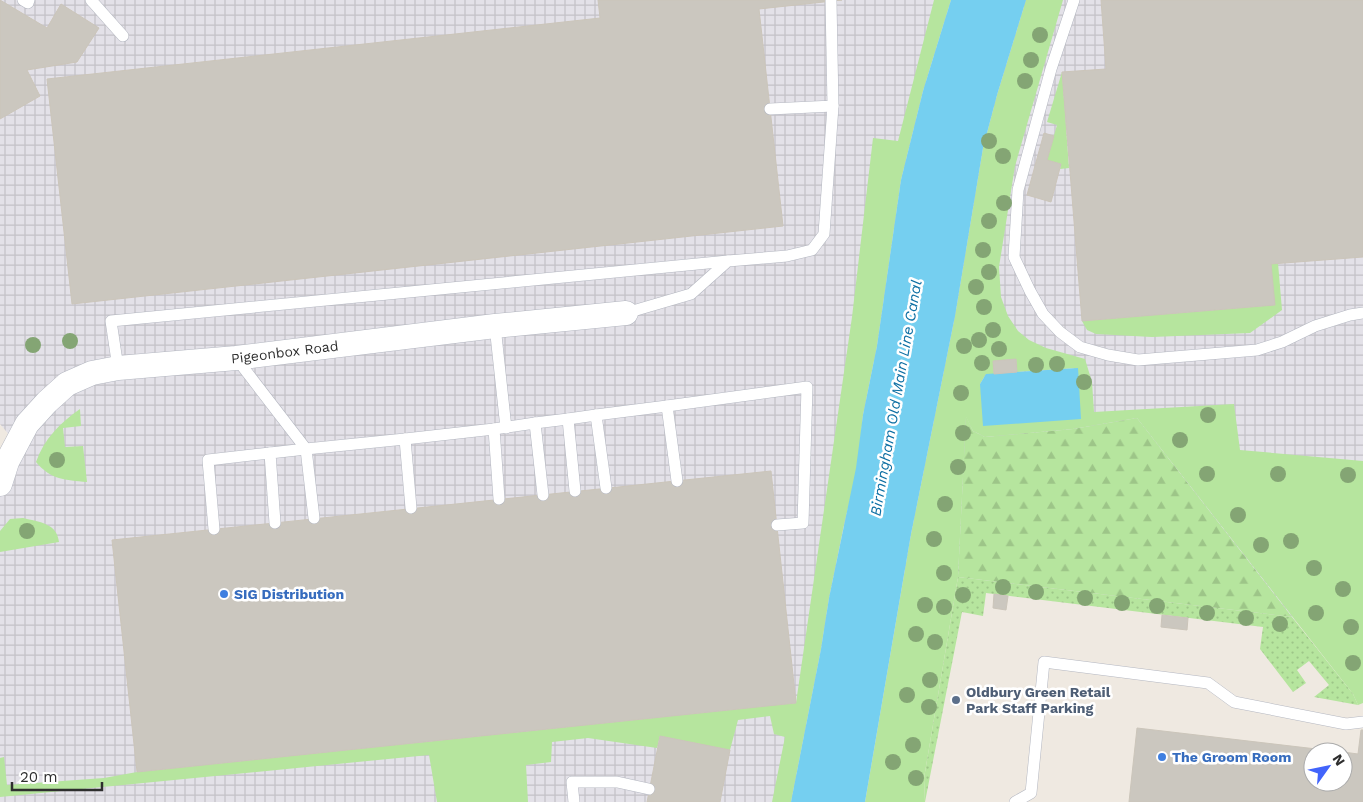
<svg xmlns="http://www.w3.org/2000/svg" width="1363" height="802" font-family="'Work Sans',sans-serif">
<style>
.industrial{fill:url(#industrial-grid)}
.grass{fill:#b6e59e;fill-rule:evenodd}
.forest{fill:url(#forest-firs)}
.garden{fill:url(#garden-dots)}
.water{fill:#75cff0}
.building{fill:#cbc7bf;stroke:#cbc5ba}
.lines{fill:none;stroke-linecap:round;stroke-linejoin:round}
.service-casing{stroke:#b4b7c1;stroke-width:12}
.minor-casing{stroke:#b4b7c1;stroke-width:25}
.service{stroke:#fff;stroke-width:11}
.minor{stroke:#fff;stroke-width:24}
.tree{fill:#84a574}
.shop-dot{fill:#3f7fe0;stroke:#fff;stroke-width:2}
.service-dot{fill:#5c6f8a;stroke:#fff;stroke-width:2}
.labels{text-anchor:middle;stroke-width:5;stroke-linejoin:round;paint-order:stroke}
.street-label{font-size:14px;fill:#2e2e2e;stroke:#fff}
.shop-label{font-size:14px;font-weight:bold;fill:#366cbe;stroke:#fff;text-anchor:start}
.service-label{font-size:14px;font-weight:bold;fill:#4e5e75;stroke:#fff;text-anchor:start}
.water-label{font-size:15px;font-style:italic;fill:#0d6fa3;stroke:#fff}
</style>
<defs>
<pattern id="industrial-grid" width="8" height="8" patternUnits="userSpaceOnUse" patternTransform="scale(1.25)"><rect width="8" height="8" fill="#e3e1e8"/><path d="M0 4h8M4 0v8" fill="none" stroke="#c3c1c7"/></pattern>
<pattern id="forest-firs" width="22" height="20" patternUnits="userSpaceOnUse" patternTransform="scale(1.25)"><rect width="22" height="20" fill="#b6e59e"/><path d="M5 1l3.5 6h-7zM16 11l3.5 6h-7z" fill="#9dc588"/></pattern>
<pattern id="garden-dots" width="8" height="8" patternUnits="userSpaceOnUse" patternTransform="scale(1.25)"><rect width="8" height="8" fill="#b6e59e"/><path d="M2 2h.1M6 6h.1" fill="none" stroke="#9dc588" stroke-width="1.8" stroke-linecap="round"/></pattern>
</defs>
<rect width="100%" height="100%" fill="#efe9e1"/>
<!-- industrial -->
<polygon class="industrial" points="0,0 1363,0 1363,688 1292,617 958,577 867,564 825,802 0,802 0,484 16,443 0,424"/>
<!-- grass -->
<g class="grass">
<polygon points="934,0 951,0 923,91 901,180 877,346 863,415 857,472 845,520 829,598 821,649 791,802 772,802 785,737 774,734 770,716 738,720 730,750 660,736 657,748 588,738 552,742 551,762 526,765 528,802 437,802 429,755 0,797 0,758 4,757 7,785 104,778 137,772 796,703 852,317 873,138 898,141"/>
<path d="M 1026,0 L 1063,0 L 1015,166 L 999,267 L 1001,297 L 1008,316 L 1018,331 L 1029,340 L 1046,348 L 1085,359 L 1092,382 L 1094,412 L 1234,404 L 1240,450 L 1363,461 L 1363,703 L 1358,705 L 1353,694 L 1137,418 L 1073,429 L 985,437 L 973,431 L 966,417 L 958,577 L 924,778 L 925,802 L 865,802 L 911,534 L 955,316 L 983,148 L 997,95 ZM 1016,359 L 1017,372 L 1077,368 L 980,384 L 986,374 L 994,374 L 993,361 Z"/>
<polygon points="1062,72 1069,168 1060,169 1061,164 1047,160 1057,125 1047,122"/>
<polygon points="1278,263 1282,310 1250,333 1152,337 1096,334 1087,330 1082,321 1274,305 1271,264"/>
<path d="M 80,409 L 81,426 L 63,428 L 65,447 L 83,446 L 87,482 C 65,480 51,480 36,462 C 44,439 60,423 80,409 Z"/>
<path d="M 23,518 C 39,522 57,523 59,542 L 0,552 L 0,531 L 10,519 Z"/>
</g>
<!-- forest -->
<polygon class="forest" points="966,416 973,431 985,437 1073,429 1137,418 1292,617 958,577"/>
<!-- garden -->
<polygon class="garden" points="958,577 1292,617 1353,694 1358,705 1314,697 1329,685 1309,661 1297,670 1306,683 1293,692 1260,649 1263,627 986,593 983,616 962,612 925,802 924,778"/>
<!-- water -->
<g class="water">
<polygon points="951,0 1026,0 997,95 983,148 955,316 911,534 865,802 791,802 821,649 829,598 856,468 863,415 877,346 901,180 923,91"/>
<polygon points="1078,368 1081,419 983,426 980,384 986,374"/>
</g>
<!-- building -->
<g class="building">
<polygon points="0,0 47,28 61,4 99,28 77,62 27,70 40,96 0,119"/>
<polygon points="598,0 842,0 759,9 783,226 72,304 47,79 600,18"/>
<polygon points="1101,0 1363,0 1363,257 1271,264 1275,305 1082,321 1062,72 1106,69"/>
<polygon points="1044,133 1054,136 1047,160 1061,164 1051,202 1027,195"/>
<polygon points="1016,359 1017,372 994,374 993,361"/>
<polygon points="771,471 796,703 137,772 112,540"/>
<polygon points="994,594 1008,596 1006,610 993,608"/>
<polygon points="1162,615 1188,618 1187,630 1161,627"/>
<polygon points="1137,728 1342,752 1313,752 1313,782 1343,782 1343,752 1358,754 1361,730 1363,730 1363,802 1129,802"/>
<polygon points="660,736 730,750 720,802 647,802"/>
</g>
<g class="lines">
<!-- service casing -->
<g class="service-casing">
<g id="service">
<polyline points="23,0 28,3 29,0"/>
<polyline points="91,0 123,36"/>
<polyline points="1074,0 1051,69 1018,190 1014,257 1030,291 1043,314 1060,332 1080,347 1108,355 1138,360 1257,350 1282,342 1315,326 1350,315 1363,313"/>
<polyline points="770,109 833,106 831,1"/>
<polyline points="626,313 691,294 728,261 787,256 812,250 824,234 833,106"/>
<polyline points="495,326 506,428"/>
<polyline points="236,358 306,449 270,453 275,523"/>
<polyline points="118,368 111,321 728,261"/>
<polyline points="667,406 807,387 803,523 777,525"/>
<polyline points="596,415 667,406 677,481"/>
<polyline points="568,419 596,415 606,488"/>
<polyline points="535,423 568,419 575,491"/>
<polyline points="494,429 535,423 543,495"/>
<polyline points="405,439 494,429 499,499"/>
<polyline points="314,518 306,449 405,439 411,508"/>
<polyline points="214,529 208,460 270,453"/>
<polyline points="574,802 572,782 617,782 649,789"/>
<polyline points="1015,802 1031,793 1044,662 1208,683 1234,702 1346,724 1363,722"/>
</g>
</g>
<!-- minor casing -->
<g class="minor-casing">
<g id="minor">
<path id="s1" d="M 0,484 L 7,462 L 27,424 L 47,402 L 67,384 L 92,373 L 118,368 L 236,358 L 495,326 L 626,313"/>
</g>
</g>
<!-- service -->
<use href="#service" class="service"/>
<!-- minor -->
<use href="#minor" class="minor"/>
</g>
<!-- trees -->
<g class="tree">
<circle cx="1040" cy="35" r="8"/>
<circle cx="1031" cy="60" r="8"/>
<circle cx="1025" cy="81" r="8"/>
<circle cx="989" cy="141" r="8"/>
<circle cx="1003" cy="156" r="8"/>
<circle cx="1004" cy="203" r="8"/>
<circle cx="989" cy="221" r="8"/>
<circle cx="983" cy="250" r="8"/>
<circle cx="989" cy="272" r="8"/>
<circle cx="976" cy="287" r="8"/>
<circle cx="984" cy="307" r="8"/>
<circle cx="993" cy="330" r="8"/>
<circle cx="979" cy="340" r="8"/>
<circle cx="70" cy="341" r="8"/>
<circle cx="33" cy="345" r="8"/>
<circle cx="964" cy="346" r="8"/>
<circle cx="999" cy="349" r="8"/>
<circle cx="982" cy="363" r="8"/>
<circle cx="1057" cy="364" r="8"/>
<circle cx="1036" cy="365" r="8"/>
<circle cx="1084" cy="382" r="8"/>
<circle cx="961" cy="393" r="8"/>
<circle cx="1208" cy="415" r="8"/>
<circle cx="963" cy="433" r="8"/>
<circle cx="1180" cy="440" r="8"/>
<circle cx="57" cy="460" r="8"/>
<circle cx="958" cy="467" r="8"/>
<circle cx="1207" cy="474" r="8"/>
<circle cx="1278" cy="474" r="8"/>
<circle cx="1348" cy="475" r="8"/>
<circle cx="945" cy="504" r="8"/>
<circle cx="1238" cy="515" r="8"/>
<circle cx="27" cy="531" r="8"/>
<circle cx="934" cy="539" r="8"/>
<circle cx="1291" cy="541" r="8"/>
<circle cx="1261" cy="545" r="8"/>
<circle cx="1314" cy="568" r="8"/>
<circle cx="944" cy="573" r="8"/>
<circle cx="1003" cy="587" r="8"/>
<circle cx="1343" cy="589" r="8"/>
<circle cx="1036" cy="592" r="8"/>
<circle cx="963" cy="595" r="8"/>
<circle cx="1085" cy="598" r="8"/>
<circle cx="1122" cy="603" r="8"/>
<circle cx="925" cy="605" r="8"/>
<circle cx="1157" cy="606" r="8"/>
<circle cx="944" cy="607" r="8"/>
<circle cx="1207" cy="613" r="8"/>
<circle cx="1316" cy="613" r="8"/>
<circle cx="1246" cy="618" r="8"/>
<circle cx="1280" cy="624" r="8"/>
<circle cx="1351" cy="627" r="8"/>
<circle cx="916" cy="634" r="8"/>
<circle cx="935" cy="642" r="8"/>
<circle cx="1353" cy="663" r="8"/>
<circle cx="930" cy="680" r="8"/>
<circle cx="907" cy="695" r="8"/>
<circle cx="929" cy="707" r="8"/>
<circle cx="913" cy="745" r="8"/>
<circle cx="893" cy="762" r="8"/>
<circle cx="916" cy="778" r="8"/>
</g>
<!-- markers -->
<g class="shop-dot">
<circle cx="224" cy="594" r="5"/>
<circle cx="1162" cy="757" r="5"/>
</g>
<circle class="service-dot" cx="956" cy="700" r="5"/>
<g class="labels">
<!-- street labels -->
<g class="street-label">
<text dy="5" stroke="none"><textPath href="#s1" startOffset="344">Pigeonbox Road</textPath></text>
</g>
<!-- shop labels -->
<g class="shop-label">
<text x="234" y="599">SIG Distribution</text>
<text x="1172" y="762">The Groom Room</text>
</g>
<!-- service labels -->
<g class="service-label">
<text x="966" y="697">Oldbury Green Retail<tspan x="966" dy="16">Park Staff Parking</tspan></text>
</g>
<!-- water labels -->
<g class="water-label">
<text transform="translate(896 398) rotate(-80)" y="5">Birmingham Old Main Line Canal</text>
</g>
</g>
<!-- north arrow -->
<g transform="translate(1328 767) rotate(57)"><circle r="24" fill="#ffffff" stroke="#ababab"/>
<path d="M0-4L9 19L0 12L-9 19Z" fill="#4264fb"/>
<text y="-8" font-size="14" font-weight="bold" text-anchor="middle" fill="#2e2e2e">N</text>
</g>
<!-- scale -->
<path d="M12 782v8h90v-8" fill="none" stroke="#2e2e2e" stroke-width="2.5"/>
<text x="20" y="782" font-size="15" fill="#2e2e2e" stroke="#ffffff" stroke-width="4" paint-order="stroke">20 m</text>
</svg>
